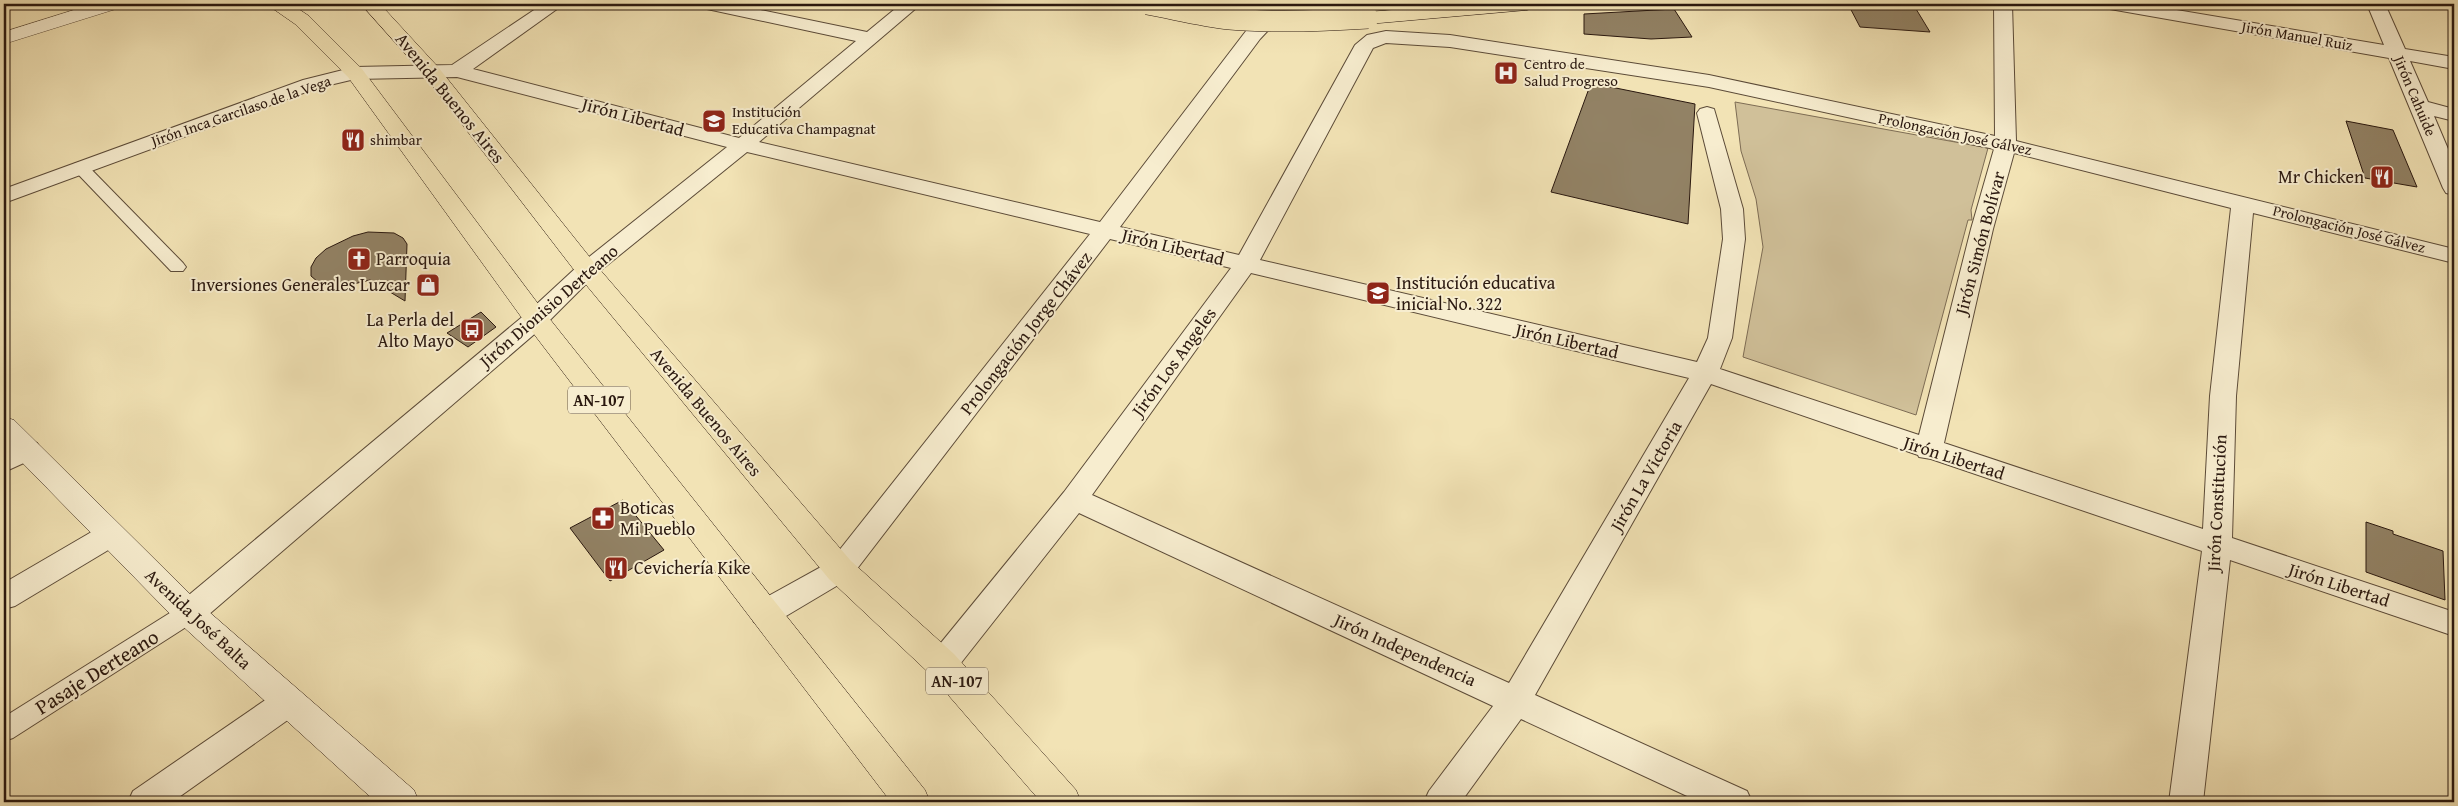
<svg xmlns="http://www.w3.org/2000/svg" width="2458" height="806" font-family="'Gentium Book Plus',serif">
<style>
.green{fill:#d0c099;stroke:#7d6c54}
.building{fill:#928265;stroke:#2a180f}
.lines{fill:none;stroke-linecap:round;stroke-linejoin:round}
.pedestrian-casing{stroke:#5c4b38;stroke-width:2}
.minor-casing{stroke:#5c4b38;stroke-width:2}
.tertiary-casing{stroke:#5c4b38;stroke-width:1}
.secondary-casing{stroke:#2a180f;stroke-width:1}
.primary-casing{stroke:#2a180f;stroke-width:1}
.trunk-casing{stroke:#2a180f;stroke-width:1}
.pedestrian{fill:#f7edcf;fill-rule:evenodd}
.minor{fill:#f7edcf;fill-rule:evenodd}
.tertiary{fill:#f7edcf;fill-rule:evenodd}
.secondary{fill:#f7edcf;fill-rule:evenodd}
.primary{fill:#f2e3b5;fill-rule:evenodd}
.trunk{fill:#f2e3b5;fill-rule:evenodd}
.trunk-bridge-casing{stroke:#2a180f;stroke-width:22;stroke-linecap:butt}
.trunk-bridge{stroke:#f2e3b5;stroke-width:21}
.labels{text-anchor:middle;stroke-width:4;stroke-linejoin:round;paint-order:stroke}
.far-street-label{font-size:15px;fill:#2a180f;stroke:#f7edcf}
.far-poi-label{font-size:15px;fill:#2a180f;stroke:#f7edcf;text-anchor:start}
.shield{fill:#f7edcf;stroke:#685849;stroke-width:1}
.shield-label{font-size:16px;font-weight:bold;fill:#2a180f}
.street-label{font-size:18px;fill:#2a180f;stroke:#f7edcf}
.poi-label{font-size:18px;fill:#2a180f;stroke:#f7edcf;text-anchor:start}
.near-street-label{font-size:21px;fill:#2a180f;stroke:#f7edcf}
</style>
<rect width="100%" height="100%" fill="#f2e3b5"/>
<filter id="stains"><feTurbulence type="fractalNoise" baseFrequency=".004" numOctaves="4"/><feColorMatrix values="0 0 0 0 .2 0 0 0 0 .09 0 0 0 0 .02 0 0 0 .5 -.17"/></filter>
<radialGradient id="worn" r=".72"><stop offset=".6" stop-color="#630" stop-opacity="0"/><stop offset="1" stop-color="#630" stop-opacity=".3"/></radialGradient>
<!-- green -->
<polygon class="green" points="1735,102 1988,148 1971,210 1972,220 1968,220 1916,415 1743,357 1763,247 1756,199 1741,151"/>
<!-- building -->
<g class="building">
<polygon points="1848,4 1913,4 1930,32 1860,27"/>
<polygon points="1674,9 1692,37 1651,39 1584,34 1584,14"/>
<polygon points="1591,83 1695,104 1688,224 1551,192"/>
<polygon points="2346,121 2393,130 2417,187 2365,178"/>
<polygon points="368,232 394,233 403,238 407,244 405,301 370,280 345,286 329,286 318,282 311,276 311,267 316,258 326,249 353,236"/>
<polygon points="481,312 496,327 468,347 447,333"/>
<polygon points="623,500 664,550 610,581 570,528"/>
<polygon points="2366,522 2393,531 2393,534 2443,551 2445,600 2366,572"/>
</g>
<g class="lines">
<!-- pedestrian casing -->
<g class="pedestrian-casing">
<g id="pedestrian">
<polygon points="80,162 86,164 183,263 186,267 183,271 171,271 74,170 72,167 74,164"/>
<polygon points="189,604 197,606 201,613 197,620 13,738 4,741 4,717 181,606"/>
</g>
</g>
<!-- minor casing -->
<g class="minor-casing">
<g id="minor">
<path d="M 543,4 L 564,4 L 473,69 L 739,138 L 856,41 L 707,9 L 701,8 L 698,4 L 732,4 L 867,32 L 901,4 L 921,4 L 759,142 L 1100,222 L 1246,31 L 1266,12 L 1222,9 L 1216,8 L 1213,4 L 1293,4 L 1260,39 L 1120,227 L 1239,255 L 1355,45 L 1367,35 L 1386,31 L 1450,35 L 1709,75 L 1995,136 L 1994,4 L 2012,4 L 2016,141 L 2454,249 L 2454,263 L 2253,213 L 2236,396 L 2232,538 L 2454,612 L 2454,636 L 2230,560 L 2203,802 L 2169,802 L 2202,551 L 1931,459 L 1919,457 L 1918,455 L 1711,384 L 1535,695 L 1747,791 L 1752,802 L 1700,802 L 1521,719 L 1461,802 L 1424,802 L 1429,791 L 1493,706 L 1079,513 L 953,673 L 942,677 L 931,673 L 926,664 L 931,655 L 1064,492 L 1231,268 L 1110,239 L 850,578 L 776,622 L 765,625 L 754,622 L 750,613 L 754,604 L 830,562 L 1090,234 L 747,152 L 595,275 L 545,325 L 200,622 L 189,625 L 178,622 L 174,613 L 178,604 L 527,313 L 579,265 L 727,147 L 457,77 L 355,79 L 317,88 L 4,203 L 4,189 L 303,80 L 355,67 L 452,65 ZM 1386,43 L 1450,47 L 1709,87 L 1994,149 L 1971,229 L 1919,435 L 1720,369 L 1732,338 L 1745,239 L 1743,209 L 1714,109 L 1707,107 L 1700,109 L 1697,113 L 1721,209 L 1723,239 L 1708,338 L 1697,362 L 1260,260 L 1373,48 ZM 2014,153 L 2231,208 L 2210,396 L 2203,529 L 1944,443 L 1993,229 ZM 1251,273 L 1689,378 L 1509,683 L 1092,495 Z"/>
<polygon points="2101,4 2141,4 2384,45 2367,4 2385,4 2405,49 2454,57 2454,69 2410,61 2428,102 2454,109 2454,121 2434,116 2454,163 2454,195 2446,193 2443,188 2389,58 2110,9 2104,8"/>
<polygon points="27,440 37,443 41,450 37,457 4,472 4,450"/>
<polygon points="110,524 120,527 124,535 120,543 15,606 4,609 4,583 100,527"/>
<polygon points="288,688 299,692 304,702 299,712 172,802 128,802 133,791 277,692"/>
</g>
</g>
<!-- tertiary casing -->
<g class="tertiary-casing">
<polygon id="tertiary" points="93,4 122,4 119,8 4,44 4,32"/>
</g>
<!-- secondary casing -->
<g class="secondary-casing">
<polygon id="secondary" points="4,417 14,420 200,604 414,790 419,802 376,802 178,622 4,444"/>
</g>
<!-- primary casing -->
<g class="primary-casing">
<g id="primary">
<polygon points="270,4 291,4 309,16 362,69 545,313 925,790 930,802 891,802 527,325 348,77 295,24 272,8"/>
<polygon points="361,4 380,4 438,67 596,265 851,561 954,654 1076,790 1081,802 1041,802 930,674 829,579 578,275 424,75"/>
</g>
</g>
<!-- trunk casing -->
<g class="trunk-casing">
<polygon id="trunk" points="1464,4 1537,4 1534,8 1527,10 1368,24 1361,22 1358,18 1361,14 1368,12"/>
</g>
<!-- pedestrian -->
<use href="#pedestrian" class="pedestrian"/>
<!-- minor -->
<use href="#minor" class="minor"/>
<!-- tertiary -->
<use href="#tertiary" class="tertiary"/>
<!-- secondary -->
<use href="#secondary" class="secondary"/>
<!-- primary -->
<use href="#primary" class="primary"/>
<!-- trunk -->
<use href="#trunk" class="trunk"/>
<!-- trunk-bridge casing -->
<g class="trunk-bridge-casing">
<path id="trunk-bridge" d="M 1147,4 C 1175,9 1202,16 1230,19 C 1276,23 1322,21 1368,18"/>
</g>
<!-- trunk-bridge -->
<use href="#trunk-bridge" class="trunk-bridge"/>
</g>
<!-- icons -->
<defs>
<g id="hospital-square" transform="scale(1.25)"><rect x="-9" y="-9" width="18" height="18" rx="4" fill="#8f2418" stroke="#f7edcf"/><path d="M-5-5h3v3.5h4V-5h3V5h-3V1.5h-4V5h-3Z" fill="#fff"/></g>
<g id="school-square" transform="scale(1.25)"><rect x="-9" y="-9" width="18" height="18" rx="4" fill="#8f2418" stroke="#f7edcf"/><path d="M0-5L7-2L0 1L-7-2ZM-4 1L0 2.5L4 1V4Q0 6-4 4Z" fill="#fff"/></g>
<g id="restaurant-square" transform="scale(1.25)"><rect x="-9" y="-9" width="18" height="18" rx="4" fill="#8f2418" stroke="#f7edcf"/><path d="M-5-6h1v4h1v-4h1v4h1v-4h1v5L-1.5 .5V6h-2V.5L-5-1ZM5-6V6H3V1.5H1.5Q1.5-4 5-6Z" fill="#fff"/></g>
<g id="church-square" transform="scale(1.25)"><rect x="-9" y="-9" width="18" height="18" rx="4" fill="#8f2418" stroke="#f7edcf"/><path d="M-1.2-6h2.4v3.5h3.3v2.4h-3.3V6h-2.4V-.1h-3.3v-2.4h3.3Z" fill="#fff"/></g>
<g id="shop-square" transform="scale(1.25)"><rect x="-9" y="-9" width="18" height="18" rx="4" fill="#8f2418" stroke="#f7edcf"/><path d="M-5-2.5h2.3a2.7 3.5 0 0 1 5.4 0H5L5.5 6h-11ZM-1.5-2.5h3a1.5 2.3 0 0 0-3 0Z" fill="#fff"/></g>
<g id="bus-square" transform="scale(1.25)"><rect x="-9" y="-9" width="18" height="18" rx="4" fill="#8f2418" stroke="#f7edcf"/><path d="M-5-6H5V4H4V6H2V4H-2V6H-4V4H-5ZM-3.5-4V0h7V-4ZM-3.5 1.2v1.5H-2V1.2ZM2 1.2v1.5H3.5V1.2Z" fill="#fff"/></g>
<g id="pharmacy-square" transform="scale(1.25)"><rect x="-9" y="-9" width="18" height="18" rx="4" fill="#8f2418" stroke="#f7edcf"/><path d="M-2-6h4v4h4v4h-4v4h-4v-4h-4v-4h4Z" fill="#fff"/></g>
</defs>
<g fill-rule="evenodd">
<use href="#hospital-square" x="1506" y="73"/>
<use href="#school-square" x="714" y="121"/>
<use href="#restaurant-square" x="353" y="140"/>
<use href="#restaurant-square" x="2382" y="177"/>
<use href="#church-square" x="359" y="259"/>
<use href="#shop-square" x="428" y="285"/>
<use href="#school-square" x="1378" y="293"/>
<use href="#bus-square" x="472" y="330"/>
<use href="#pharmacy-square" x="603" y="518"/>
<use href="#restaurant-square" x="616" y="568"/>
</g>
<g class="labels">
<!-- far-street labels -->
<g class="far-street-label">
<text transform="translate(2297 36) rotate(10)" y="5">Jirón Manuel Ruiz</text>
<text transform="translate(2415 96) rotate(67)" y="5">Jirón Cahuide</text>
<text transform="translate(241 111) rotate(-19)" y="5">Jirón Inca Garcilaso de la Vega</text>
<text transform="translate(1955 134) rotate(12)" y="5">Prolongación José Gálvez</text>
<text transform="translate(2349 229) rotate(14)" y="5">Prolongación José Gálvez</text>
</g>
<!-- far-poi labels -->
<g class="far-poi-label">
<text x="1524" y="69">Centro de<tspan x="1524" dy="17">Salud Progreso</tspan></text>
<text x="732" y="117">Institución<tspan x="732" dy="17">Educativa Champagnat</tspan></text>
<text x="370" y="145">shimbar</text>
</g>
<!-- shield labels -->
<g class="shield">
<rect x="568" y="386.5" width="62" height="27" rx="4"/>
<rect x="926" y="667.5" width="62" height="27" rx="4"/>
</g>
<g class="shield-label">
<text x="599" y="406">AN-107</text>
<text x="957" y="687">AN-107</text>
</g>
<!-- street labels -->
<g class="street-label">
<text transform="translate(450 98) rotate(51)" y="6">Avenida Buenos Aires</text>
<text transform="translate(633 117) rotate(15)" y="6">Jirón Libertad</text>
<text transform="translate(1980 243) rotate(-75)" y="6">Jirón Simón Bolívar</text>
<text transform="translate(1173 247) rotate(14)" y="6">Jirón Libertad</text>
<text transform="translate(549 306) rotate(-41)" y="6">Jirón Dionisio Derteano</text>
<text transform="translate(1026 333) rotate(-52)" y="6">Prolongación Jorge Chávez</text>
<text transform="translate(1567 341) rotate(13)" y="6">Jirón Libertad</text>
<text transform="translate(1174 362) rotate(-54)" y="6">Jirón Los Angeles</text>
<text transform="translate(706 412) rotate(50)" y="6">Avenida Buenos Aires</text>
<text transform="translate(1954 458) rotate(18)" y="6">Jirón Libertad</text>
<text transform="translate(1646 476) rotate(-60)" y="6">Jirón La Victoria</text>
<text transform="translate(2217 503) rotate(-87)" y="6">Jirón Constitución</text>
<text transform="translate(2339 585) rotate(18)" y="6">Jirón Libertad</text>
<text transform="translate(198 619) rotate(43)" y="6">Avenida José Balta</text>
<text transform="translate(1405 650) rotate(24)" y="6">Jirón Independencia</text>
</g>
<!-- poi labels -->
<g class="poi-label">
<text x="2364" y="183" text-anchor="end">Mr Chicken</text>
<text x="376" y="265">Parroquia</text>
<text x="1396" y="289">Institución educativa<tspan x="1396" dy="21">inicial No. 322</tspan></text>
<text x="410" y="291" text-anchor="end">Inversiones Generales Luzcar</text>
<text x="454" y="326" text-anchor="end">La Perla del<tspan x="454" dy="21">Alto Mayo</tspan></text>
<text x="620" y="514">Boticas<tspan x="620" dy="21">Mi Pueblo</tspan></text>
<text x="634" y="574">Cevichería Kike</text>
</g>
<!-- near-street labels -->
<g class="near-street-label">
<text transform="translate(97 672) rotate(-32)" y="7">Pasaje Derteano</text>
</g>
</g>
<!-- margin -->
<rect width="2458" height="806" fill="none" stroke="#f2e3b5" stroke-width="20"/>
<rect x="5" y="5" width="2448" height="796" fill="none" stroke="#2a180f" stroke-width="2.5"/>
<rect x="10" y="10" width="2438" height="786" fill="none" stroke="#2a180f"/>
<rect width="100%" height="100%" filter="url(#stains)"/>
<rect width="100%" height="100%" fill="url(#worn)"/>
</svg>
